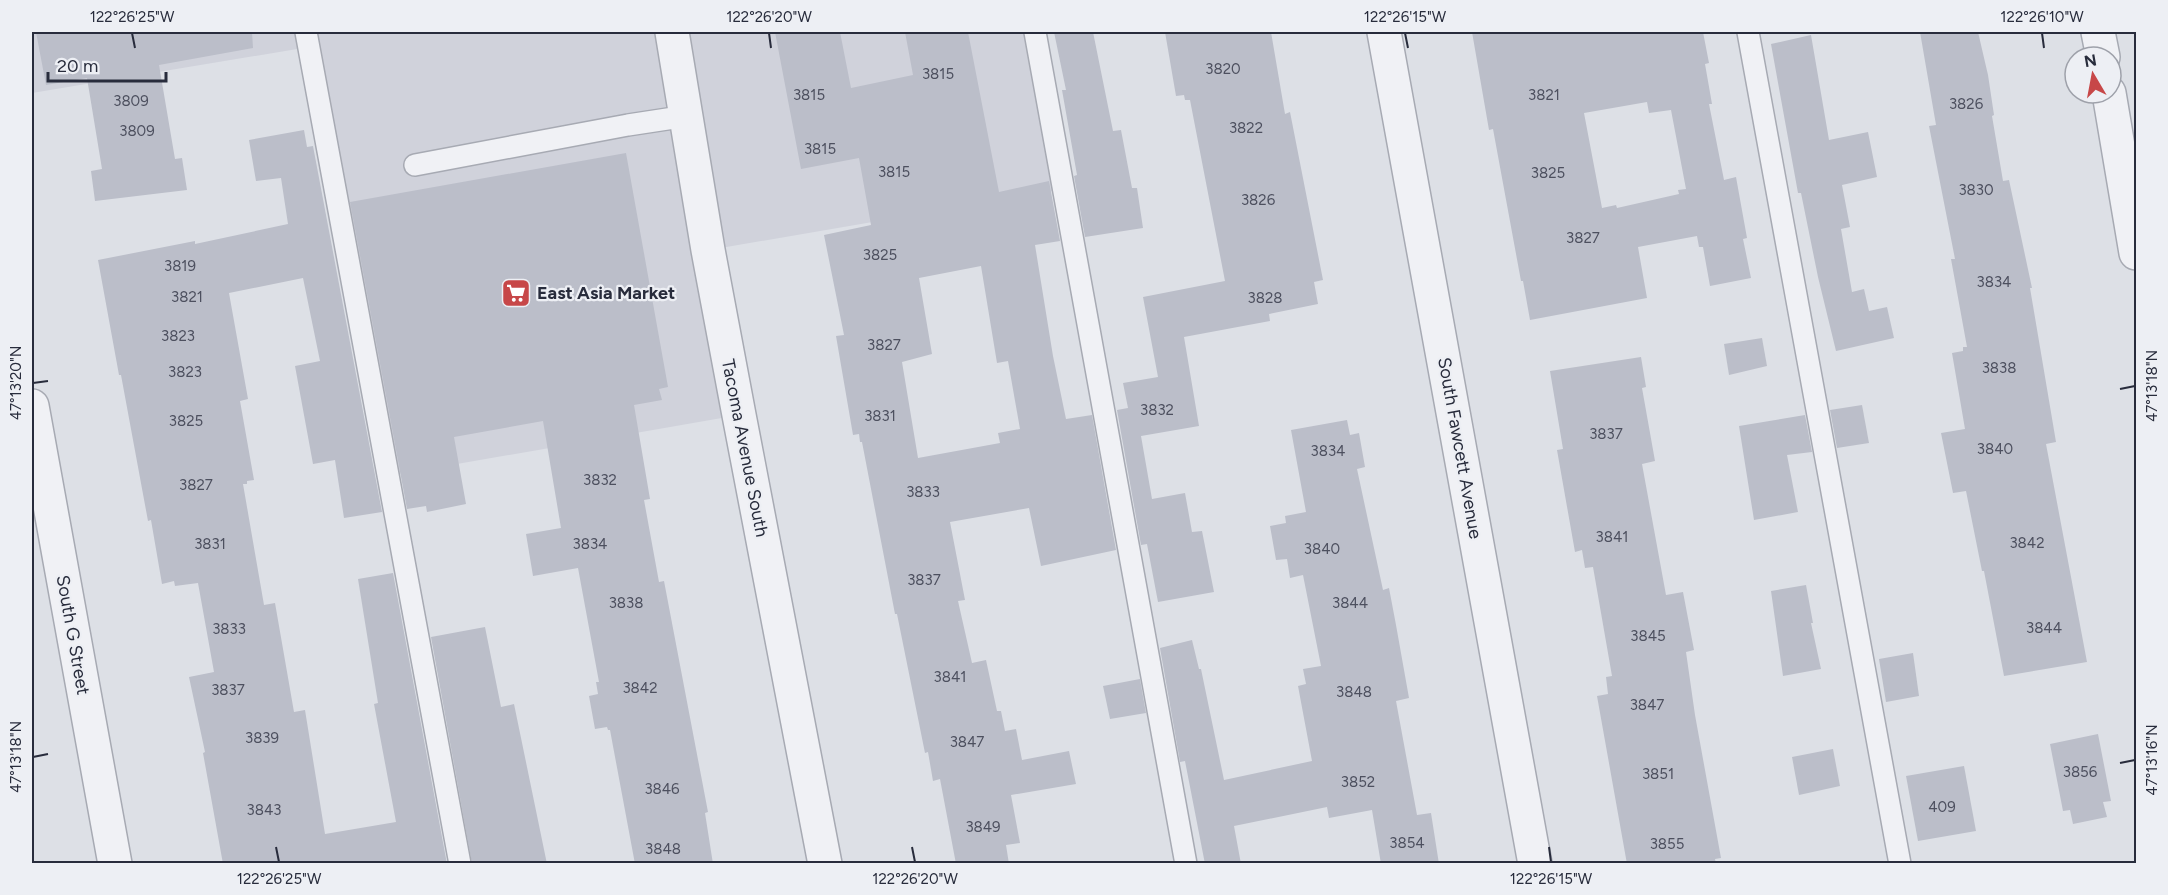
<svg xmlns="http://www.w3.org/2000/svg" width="2168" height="895" font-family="Figtree,sans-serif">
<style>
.built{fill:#d0d2db}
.building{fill:#bbbec9;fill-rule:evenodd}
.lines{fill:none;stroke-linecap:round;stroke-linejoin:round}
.service-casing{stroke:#a7aab3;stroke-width:24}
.minor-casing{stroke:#a7aab3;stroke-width:36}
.tertiary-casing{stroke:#a7aab3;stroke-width:36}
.service{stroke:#f0f1f5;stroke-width:21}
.minor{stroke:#f0f1f5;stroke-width:33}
.tertiary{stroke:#f0f1f5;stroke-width:33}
.ticks{fill:none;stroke:#282c3c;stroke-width:2}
.labels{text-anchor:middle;stroke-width:4.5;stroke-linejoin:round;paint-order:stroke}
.number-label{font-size:15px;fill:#4d505f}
.poi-label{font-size:18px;font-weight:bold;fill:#282c3c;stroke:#edeff4;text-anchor:start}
.street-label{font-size:18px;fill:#282c3c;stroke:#edeff4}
.neatline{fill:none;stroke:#282c3c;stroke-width:2}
.ticks-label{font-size:15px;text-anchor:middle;fill:#282c3c}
</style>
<rect width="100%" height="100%" fill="#dde0e6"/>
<!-- built -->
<polygon class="built" points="32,32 1035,32 1064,189 709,250 739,415 388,476 309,47 32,93"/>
<!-- building -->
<g class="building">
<polygon points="36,32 252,32 253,48 159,65 175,159 182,158 187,190 95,201 91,171 102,169 87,78 46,85"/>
<path d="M 775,32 L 840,32 L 851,88 L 913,75 L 905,32 L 968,32 L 999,192 L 1049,181 L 1060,241 L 1035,245 L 1053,356 L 1066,419 L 1092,415 L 1116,550 L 1041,566 L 1029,508 L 950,522 L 965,600 L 958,601 L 972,663 L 986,660 L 997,711 L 1001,711 L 1005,731 L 1016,729 L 1022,760 L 1069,751 L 1076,784 L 1011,795 L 1020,843 L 1006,845 L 1009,864 L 956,864 L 940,779 L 933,781 L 928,752 L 925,753 L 897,614 L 895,614 L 862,442 L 860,442 L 859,434 L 853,435 L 836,336 L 844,335 L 824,235 L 871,225 L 859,158 L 801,169 ZM 981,266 L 997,363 L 1008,361 L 1020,429 L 998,433 L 1000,443 L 918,458 L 902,362 L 932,354 L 919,278 Z"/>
<polygon points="1054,32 1093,32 1113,131 1121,130 1132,188 1137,188 1143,228 1085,237 1074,176 1077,175 1062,90 1066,90"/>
<polygon points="1165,32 1271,32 1285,114 1290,112 1323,280 1314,282 1318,304 1269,314 1270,321 1184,337 1199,426 1141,436 1152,499 1185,493 1192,532 1202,531 1214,592 1158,602 1147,544 1141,545 1117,410 1128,408 1123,383 1158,377 1143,297 1225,281 1190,100 1185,100 1184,95 1176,96"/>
<path d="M 1472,32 L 1703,32 L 1709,63 L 1705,64 L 1712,104 L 1709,104 L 1724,180 L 1736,177 L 1747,238 L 1743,239 L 1751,278 L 1710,286 L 1703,247 L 1699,247 L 1697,236 L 1638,247 L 1647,298 L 1530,320 L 1523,281 L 1521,281 L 1493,129 L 1489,130 ZM 1647,102 L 1649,113 L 1671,110 L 1686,189 L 1678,190 L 1679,194 L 1617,208 L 1616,205 L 1602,208 L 1584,113 Z"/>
<polygon points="1920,32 1978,32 1988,75 1994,115 1992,116 2003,181 2009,180 2032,288 2030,288 2056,442 2046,444 2087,662 2004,676 1984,571 1982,571 1966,491 1953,493 1941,433 1965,429 1952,353 1963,351 1963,347 1967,347 1951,259 1955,259 1929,126 1936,125"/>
<polygon points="1811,35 1829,140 1868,132 1877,177 1842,185 1850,227 1841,229 1852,292 1864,289 1869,311 1887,307 1894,338 1836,351 1818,277 1801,193 1798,193 1771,44"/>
<polygon points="304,130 307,147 313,146 382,512 344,518 335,460 313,464 295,366 320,361 303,278 229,293 248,399 240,401 254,480 247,481 247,484 243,484 264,605 275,603 294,712 305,710 325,834 396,822 374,704 378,703 358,579 393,573 447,864 223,864 203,753 205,752 189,677 214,672 198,583 175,586 174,581 162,584 151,520 148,521 121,375 119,375 98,260 195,241 195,244 288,224 281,178 256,181 249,140"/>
<polygon points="626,153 668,387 659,389 662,400 634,405 650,499 644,500 659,582 664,581 708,812 705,813 713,864 635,864 610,730 608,730 607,727 595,729 589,696 598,694 596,682 599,682 578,568 533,576 526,534 561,528 543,421 454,437 466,504 427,512 426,506 407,509 350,202"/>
<polygon points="1762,338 1767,366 1729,375 1724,344"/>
<polygon points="1641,357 1646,387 1642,388 1655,461 1642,464 1666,595 1683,592 1694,650 1686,652 1695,715 1721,858 1715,859 1716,864 1627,864 1597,696 1608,694 1606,677 1612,676 1593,567 1585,568 1582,550 1575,552 1557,450 1563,449 1550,371"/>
<polygon points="1862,405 1869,443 1837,448 1830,410"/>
<polygon points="1805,415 1812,452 1787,455 1798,512 1754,520 1739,426"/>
<polygon points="1347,420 1350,435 1359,433 1365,467 1357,469 1383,590 1389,588 1396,625 1409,698 1396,701 1417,815 1431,813 1439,864 1381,864 1372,810 1329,818 1327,807 1234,826 1241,864 1205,864 1185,761 1180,762 1160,648 1192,640 1199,669 1201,669 1224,780 1312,761 1298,686 1306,684 1303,669 1321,666 1303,575 1290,578 1287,559 1276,560 1270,526 1286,523 1285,516 1306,512 1291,430"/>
<polygon points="1806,585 1813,623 1811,623 1821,669 1783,676 1771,591"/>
<polygon points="485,627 501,707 514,704 547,864 472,864 431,637"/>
<polygon points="1913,653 1919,696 1886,702 1879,659"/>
<polygon points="1140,679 1146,713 1110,719 1103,686"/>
<polygon points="2098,734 2111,801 2103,802 2107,817 2073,824 2070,810 2063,811 2050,744"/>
<polygon points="1833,749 1840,786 1799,795 1792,757"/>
<polygon points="1964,766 1976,831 1918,841 1906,776"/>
</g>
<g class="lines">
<!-- service casing -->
<g class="service-casing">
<g id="service">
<polyline points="306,32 460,864"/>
<polyline points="1035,32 1186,864"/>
<polyline points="1748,32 1900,864"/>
<polyline points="415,165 628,125 687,116"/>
</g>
</g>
<!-- minor casing -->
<g class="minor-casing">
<g id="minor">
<polyline points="672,32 708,250 739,415 825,864"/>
<polyline points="1384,32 1535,864"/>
<polyline points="2098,32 2103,57"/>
<polyline points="2109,93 2136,253"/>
</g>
</g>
<!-- tertiary casing -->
<g class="tertiary-casing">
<polyline id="tertiary" points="32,406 115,864"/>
</g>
<!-- service -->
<use href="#service" class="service"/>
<!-- minor -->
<use href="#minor" class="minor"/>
<!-- tertiary -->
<use href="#tertiary" class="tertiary"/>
</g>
<!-- ticks -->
<path class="ticks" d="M 132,33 L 135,48M 769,33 L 771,48M 1405,33 L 1408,48M 2042,33 L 2044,48M 33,383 L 48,381M 2120,389 L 2135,386M 33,757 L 48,754M 2120,763 L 2135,760M 276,847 L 279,862M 912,847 L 915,862M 1549,847 L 1551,862"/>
<!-- icons -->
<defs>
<g id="supermarket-square" transform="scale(1.5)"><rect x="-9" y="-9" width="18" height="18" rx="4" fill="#c74748" stroke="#edeff4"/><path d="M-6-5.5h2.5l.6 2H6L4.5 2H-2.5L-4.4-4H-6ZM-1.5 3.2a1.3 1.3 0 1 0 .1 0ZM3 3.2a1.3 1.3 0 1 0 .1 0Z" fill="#fff"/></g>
</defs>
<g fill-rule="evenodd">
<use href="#supermarket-square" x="516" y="293"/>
</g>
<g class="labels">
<!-- number labels -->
<g class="number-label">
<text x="1223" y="74">3820</text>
<text x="938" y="79">3815</text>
<text x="809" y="100">3815</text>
<text x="1544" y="100">3821</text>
<text x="131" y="106">3809</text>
<text x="1966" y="109">3826</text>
<text x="1246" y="133">3822</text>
<text x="137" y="136">3809</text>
<text x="820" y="154">3815</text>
<text x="894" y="177">3815</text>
<text x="1548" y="178">3825</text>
<text x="1976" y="195">3830</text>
<text x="1258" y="205">3826</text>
<text x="1583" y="243">3827</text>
<text x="880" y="260">3825</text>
<text x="180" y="271">3819</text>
<text x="1994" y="287">3834</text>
<text x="187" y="302">3821</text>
<text x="1265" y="303">3828</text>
<text x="178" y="341">3823</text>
<text x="884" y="350">3827</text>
<text x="1999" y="373">3838</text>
<text x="185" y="377">3823</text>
<text x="1157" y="415">3832</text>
<text x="880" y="421">3831</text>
<text x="186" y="426">3825</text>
<text x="1606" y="439">3837</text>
<text x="1995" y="454">3840</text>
<text x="1328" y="456">3834</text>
<text x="600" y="485">3832</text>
<text x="196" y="490">3827</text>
<text x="923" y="497">3833</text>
<text x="1612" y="542">3841</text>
<text x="2027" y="548">3842</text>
<text x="210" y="549">3831</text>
<text x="590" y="549">3834</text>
<text x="1322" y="554">3840</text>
<text x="924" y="585">3837</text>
<text x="626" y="608">3838</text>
<text x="1350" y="608">3844</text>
<text x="2044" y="633">3844</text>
<text x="229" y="634">3833</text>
<text x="1648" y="641">3845</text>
<text x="950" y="682">3841</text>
<text x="640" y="693">3842</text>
<text x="228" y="695">3837</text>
<text x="1354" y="697">3848</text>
<text x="1647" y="710">3847</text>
<text x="262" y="743">3839</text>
<text x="967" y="747">3847</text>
<text x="2080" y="777">3856</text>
<text x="1658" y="779">3851</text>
<text x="1358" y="787">3852</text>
<text x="662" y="794">3846</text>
<text x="1942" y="812">409</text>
<text x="264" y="815">3843</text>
<text x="983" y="832">3849</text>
<text x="1407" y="848">3854</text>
<text x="1667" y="849">3855</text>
<text x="663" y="854">3848</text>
</g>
<!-- poi labels -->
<g class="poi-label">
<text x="537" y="299">East Asia Market</text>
</g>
<!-- street labels -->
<g class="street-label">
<text transform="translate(745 448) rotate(79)" y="6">Tacoma Avenue South</text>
<text transform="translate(1460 448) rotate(80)" y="6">South Fawcett Avenue</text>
<text transform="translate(73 635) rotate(80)" y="6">South G Street</text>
</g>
</g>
<!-- border -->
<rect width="2168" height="895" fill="none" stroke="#edeff4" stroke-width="66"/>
<!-- north arrow -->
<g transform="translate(2093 75) rotate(350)"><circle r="28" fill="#edeff4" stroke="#9ea1aa" stroke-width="1.5"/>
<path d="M0-4.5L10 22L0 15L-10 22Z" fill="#c74748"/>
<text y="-9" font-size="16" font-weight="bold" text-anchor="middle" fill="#282c3c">N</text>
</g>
<!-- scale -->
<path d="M48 72v9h118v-9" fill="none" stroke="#282c3c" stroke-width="3"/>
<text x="57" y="72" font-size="18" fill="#282c3c" stroke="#edeff4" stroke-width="4.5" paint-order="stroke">20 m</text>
<rect x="33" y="33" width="2102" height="829" class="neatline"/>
<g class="ticks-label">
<text x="132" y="22">122°26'25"W</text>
<text x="769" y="22">122°26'20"W</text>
<text x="1405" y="22">122°26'15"W</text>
<text x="2042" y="22">122°26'10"W</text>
<text transform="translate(16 383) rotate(-90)" y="5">47°13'20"N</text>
<text transform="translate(2152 386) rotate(-90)" y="5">47°13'18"N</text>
<text transform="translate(16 757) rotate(-90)" y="5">47°13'18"N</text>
<text transform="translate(2152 760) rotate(-90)" y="5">47°13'16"N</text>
<text x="279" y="884">122°26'25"W</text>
<text x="915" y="884">122°26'20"W</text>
<text x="1551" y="884">122°26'15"W</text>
</g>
</svg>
